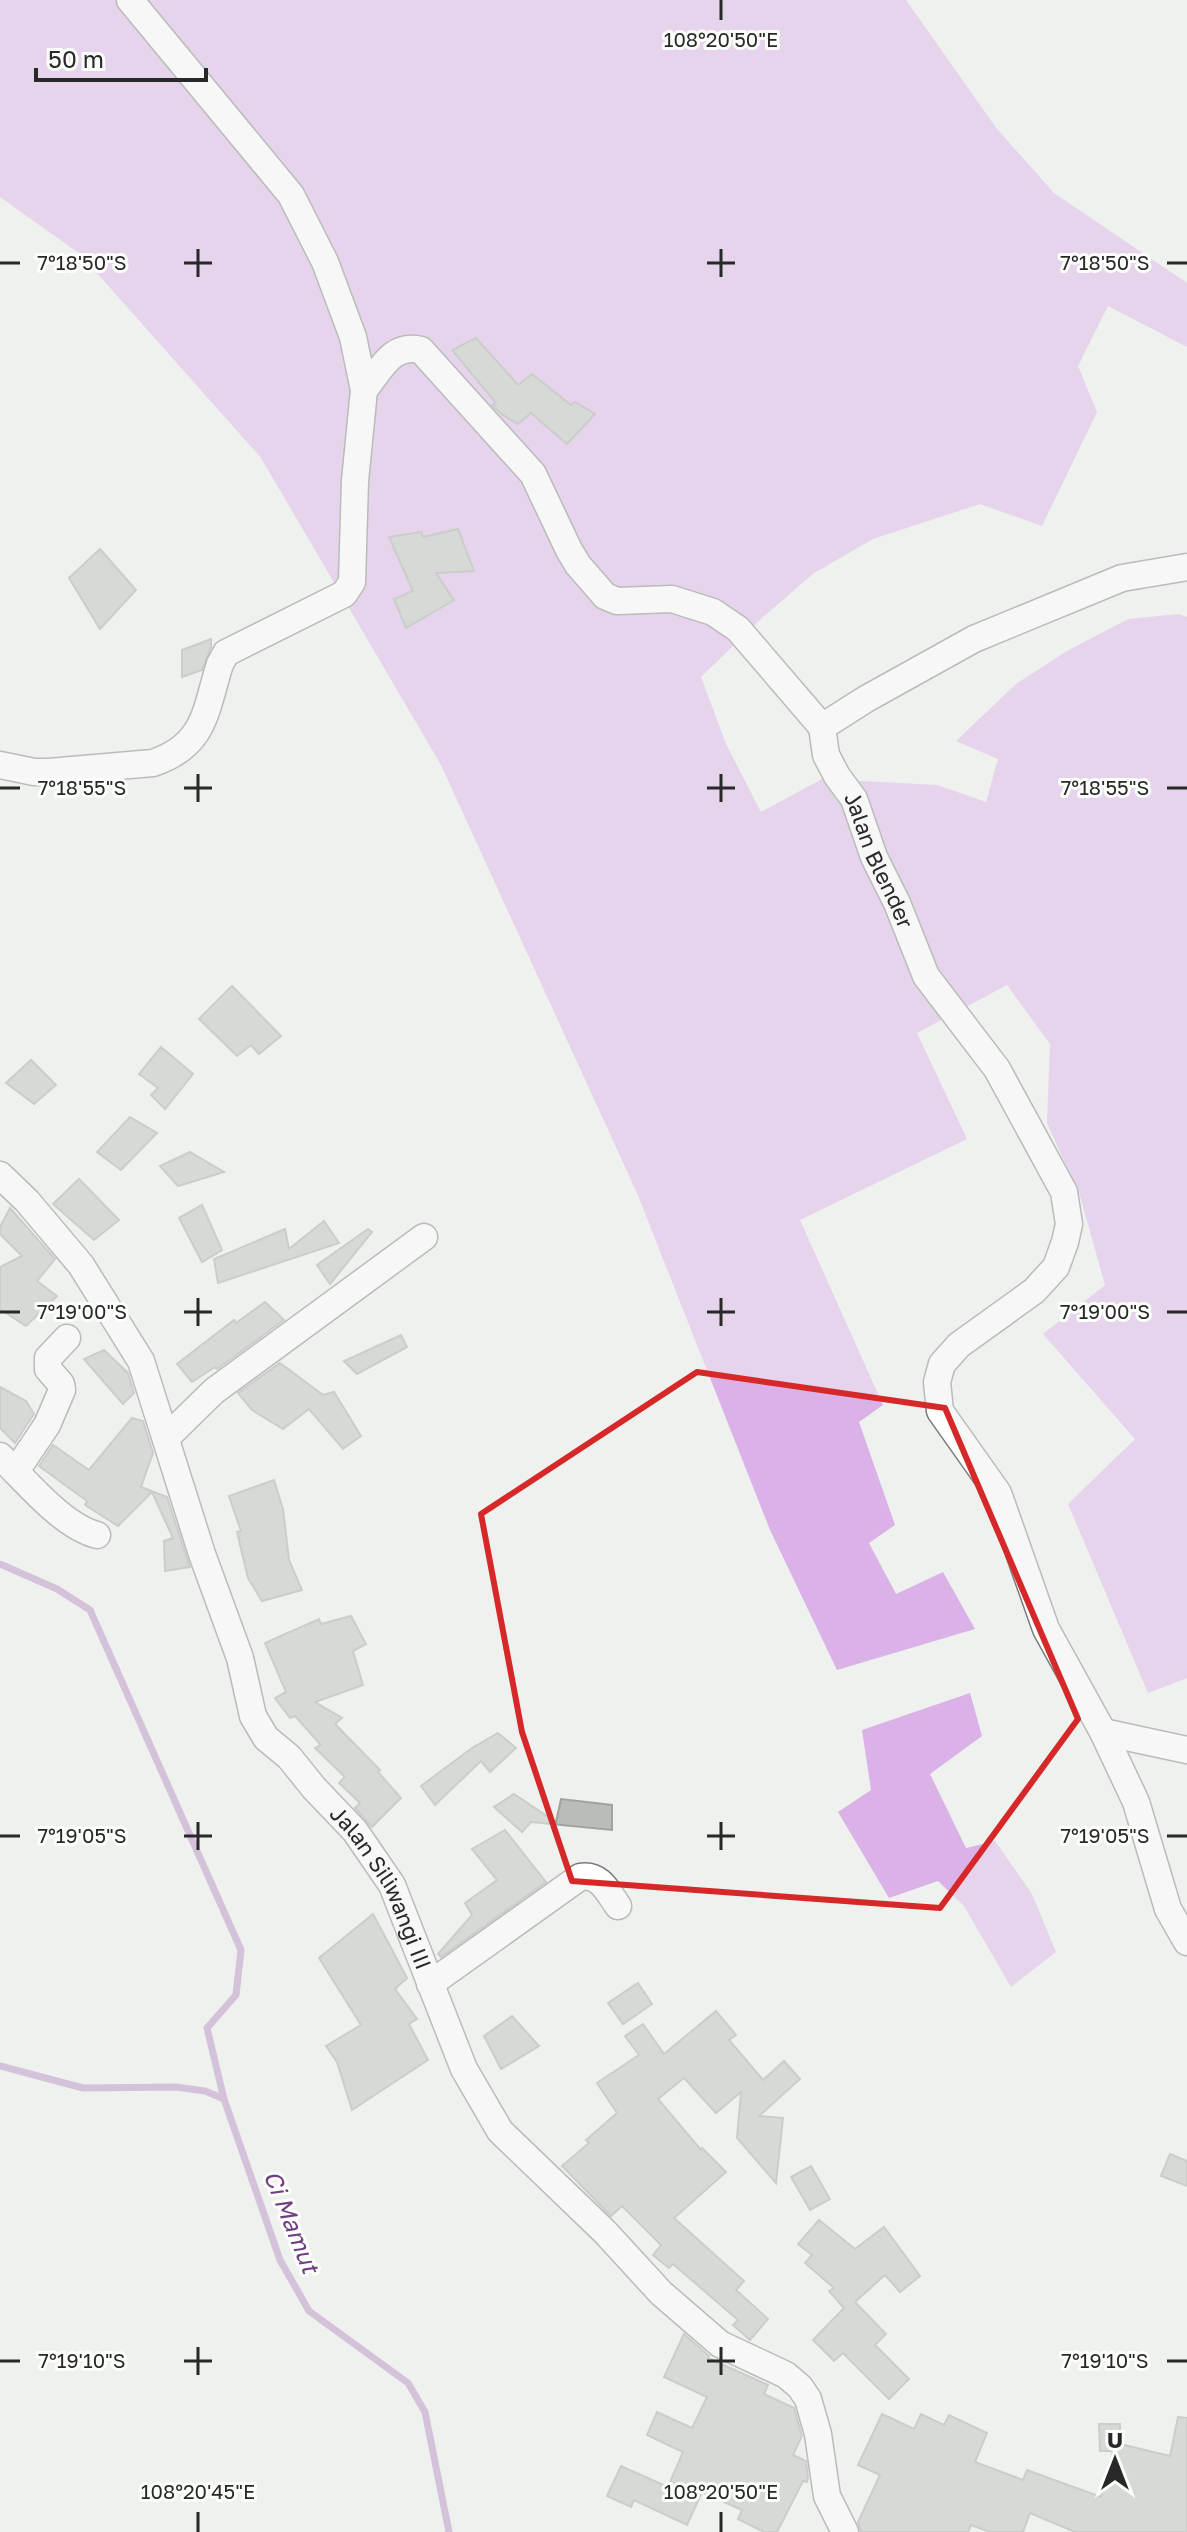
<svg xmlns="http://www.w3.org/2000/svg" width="1187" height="2532" font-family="'Golos Text',sans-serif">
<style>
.green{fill:#dab2e8}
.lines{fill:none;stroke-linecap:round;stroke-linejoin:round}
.stream{stroke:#b18abe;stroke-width:7}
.building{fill:#b9bcb9;stroke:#a1a3a0;stroke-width:2}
.minor-casing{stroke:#7a7d7a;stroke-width:29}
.minor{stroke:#fff;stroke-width:26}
.marked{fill:none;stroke:#d62828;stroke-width:6;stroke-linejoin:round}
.ticks{fill:none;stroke:#272827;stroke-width:3}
.labels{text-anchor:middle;stroke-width:6;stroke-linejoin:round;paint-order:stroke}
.street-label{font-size:22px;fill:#272827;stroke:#fcfefb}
.water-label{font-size:24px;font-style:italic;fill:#703d80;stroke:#fcfefb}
.ticks-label{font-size:20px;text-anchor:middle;fill:#272827;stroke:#fcfefb;stroke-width:6;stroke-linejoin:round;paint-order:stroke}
</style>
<rect width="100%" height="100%" fill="#eef1ee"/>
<!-- green -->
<g class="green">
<polygon points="0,0 906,0 997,129 1054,193 1187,283 1187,347 1108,306 1078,366 1097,412 1042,526 980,504 873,539 814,573 762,618 701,677 726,744 761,812 822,779 937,785 986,802 998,759 956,741 1016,684 1067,651 1128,619 1179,614 1187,617 1187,1678 1148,1693 1068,1504 1135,1439 1043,1334 1105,1285 1080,1196 1047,1123 1050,1044 1007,985 917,1033 967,1139 800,1220 883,1405 859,1422 895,1525 869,1543 896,1594 943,1572 975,1629 837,1670 770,1530 637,1193 441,765 261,458 80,254 0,197"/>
<polygon points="970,1693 982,1736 930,1774 966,1848 995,1841 1032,1894 1056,1952 1011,1987 964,1906 938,1881 889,1898 838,1812 871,1790 862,1730"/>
</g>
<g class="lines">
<!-- stream -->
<g class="stream">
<polyline points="0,1564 57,1589 90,1610 241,1950 236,1995 207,2028 224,2099"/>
<polyline points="0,2066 83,2088 176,2087 205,2091 224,2099 280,2260 309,2311 408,2383 425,2412 449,2532"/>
</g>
</g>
<!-- building -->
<g class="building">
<polygon points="476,338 518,385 532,374 571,405 575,402 595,414 567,444 531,413 518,424 500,413 492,405 496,403 452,350"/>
<polygon points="458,529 474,571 436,573 454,600 406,628 394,599 413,591 389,537 421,532 423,537"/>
<polygon points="100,549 136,590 100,629 69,578"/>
<polygon points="211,639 211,647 202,670 182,677 182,650"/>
<polygon points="232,986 281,1036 259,1054 251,1045 237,1056 199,1019"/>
<polygon points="161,1047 193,1074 165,1109 151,1095 158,1088 139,1074"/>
<polygon points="31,1060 56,1085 34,1104 6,1083"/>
<polygon points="130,1117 157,1133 121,1170 97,1152"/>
<polygon points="190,1152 224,1172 178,1186 160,1166"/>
<polygon points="79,1179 119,1220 94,1240 53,1204"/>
<polygon points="202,1205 222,1250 202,1262 179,1218"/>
<polygon points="10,1208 55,1259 37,1281 57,1296 26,1326 0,1309 0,1267 22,1256 0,1234 0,1227"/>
<polygon points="324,1221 339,1243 218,1283 214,1259 285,1229 289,1249"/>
<polygon points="368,1229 372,1232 330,1284 317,1265"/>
<polygon points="265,1302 284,1320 217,1369 215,1367 192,1382 177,1364 234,1320 236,1323"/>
<polygon points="401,1335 407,1347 357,1374 344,1361"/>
<polygon points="104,1350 128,1373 134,1393 123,1404 84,1359"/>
<polygon points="280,1363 323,1395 334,1392 361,1436 343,1449 309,1409 283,1429 252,1410 238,1393"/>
<polygon points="0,1387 26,1401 34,1414 15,1443 0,1428"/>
<polygon points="132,1418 143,1421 153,1453 141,1487 167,1497 190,1567 165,1571 164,1541 173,1538 152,1492 118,1526 85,1505 87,1501 39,1466 53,1445 89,1470"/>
<polygon points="274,1480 283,1509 289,1560 302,1590 262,1601 248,1578 237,1532 241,1531 229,1496"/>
<polygon points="351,1616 366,1644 353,1651 363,1685 315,1702 342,1718 335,1724 380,1770 378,1772 401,1798 372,1827 355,1808 360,1803 339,1783 345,1777 315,1748 321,1745 295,1716 290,1718 275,1698 286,1692 265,1643 319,1619 321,1624"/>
<polygon points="498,1733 516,1748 490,1772 481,1761 435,1805 421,1786 472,1748"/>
<polygon points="514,1794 556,1822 561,1799 612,1805 612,1830 531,1822 522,1832 494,1807"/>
<polygon points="505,1830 546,1882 441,1957 438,1954 472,1915 465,1903 497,1880 472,1849"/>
<polygon points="373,1914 407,1978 395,1989 417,2019 409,2024 428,2060 352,2110 337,2062 326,2046 361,2025 319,1958"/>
<polygon points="638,1983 652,2004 623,2024 608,2003"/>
<polygon points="716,2011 736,2035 729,2040 763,2080 784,2061 800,2079 759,2116 783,2118 776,2183 737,2138 741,2092 716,2113 684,2078 658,2099 701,2150 702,2148 726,2172 674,2218 744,2281 736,2290 768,2319 750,2340 733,2325 738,2320 673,2264 669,2268 653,2255 661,2245 622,2206 611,2216 562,2166 589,2143 586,2140 617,2113 597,2083 639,2055 625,2036 643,2024 664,2054"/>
<polygon points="512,2016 539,2046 501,2069 484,2036"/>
<polygon points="1170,2154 1187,2161 1187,2186 1161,2176"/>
<polygon points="811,2166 830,2199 810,2210 791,2177"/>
<polygon points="819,2220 855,2249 884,2227 920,2276 900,2292 885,2275 855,2302 886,2334 875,2345 909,2379 889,2399 843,2353 834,2361 813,2340 844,2308 829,2291 834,2288 805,2263 812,2255 798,2244"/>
<polygon points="684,2334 709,2356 708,2358 768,2385 764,2394 794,2408 802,2436 793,2455 806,2461 808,2478 807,2482 803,2481 777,2532 764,2532 738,2519 742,2510 702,2492 687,2525 634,2500 631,2507 607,2496 621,2466 668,2487 683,2452 647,2435 657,2412 692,2428 707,2397 664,2377"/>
<polygon points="882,2414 914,2429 921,2414 944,2425 949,2415 987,2433 975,2462 1023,2480 1027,2470 1101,2497 1113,2451 1100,2451 1099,2424 1120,2424 1120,2444 1170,2456 1178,2417 1187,2418 1187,2532 1075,2532 1030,2513 1023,2532 990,2532 971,2525 968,2532 861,2532 858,2522 880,2475 858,2465"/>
</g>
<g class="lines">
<!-- minor casing -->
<g class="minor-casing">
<g id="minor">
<path d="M 364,390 C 381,370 391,343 421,350 L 533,474 L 569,550 L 578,565 L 605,596 L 617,601 L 672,599 L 713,612 L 738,629 L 822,727"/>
<path id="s1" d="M 1187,567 L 1122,578 L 974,639 L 866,699 L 822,727 L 826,755 L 837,776 L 854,799 L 874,857 L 897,903 L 926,976 L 997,1069 L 1064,1192 L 1069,1224 L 1065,1242 L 1056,1267 L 1034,1291 L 959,1345 L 942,1364 L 937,1382 L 940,1411 L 998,1493 L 1046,1629 L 1103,1732 L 1136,1802 L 1168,1909 L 1187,1942"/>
<path d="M 0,765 L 34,772 L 49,772 L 153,763 C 206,745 205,711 220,664 L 226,653 L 344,594 L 352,582 L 355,481 L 364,390 L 353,337 L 325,262 L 291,195 L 130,0"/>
<path id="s2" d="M 0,1175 L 27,1201 L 81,1265 L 141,1361 L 202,1554 L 240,1658 L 253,1716 L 266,1738 L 289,1757 L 314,1788 L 355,1831 L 392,1885 L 464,2069 L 500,2131 L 605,2232 L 661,2293 L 720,2344 L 786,2375 L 800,2387 L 808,2399 L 818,2434 L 827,2496 L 845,2532"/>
<polyline points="166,1438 214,1391 424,1237"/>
<path d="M 0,1456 C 26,1481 62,1526 97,1535"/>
<polyline points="16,1471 47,1425 62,1390 61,1384 48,1369 48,1358 67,1338"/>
<polyline points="1103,1732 1187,1750"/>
<path d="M 430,1984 L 580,1877 C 600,1873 608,1892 618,1906"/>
</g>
</g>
<!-- minor -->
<use href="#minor" class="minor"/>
</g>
<!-- marked area -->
<path d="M0 0H1187V2532H0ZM 697,1372 L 945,1408 L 1078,1719 L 940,1908 L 572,1881 L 522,1732 L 481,1514 Z" fill="#eef1ee" fill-opacity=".55" fill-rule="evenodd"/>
<path class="marked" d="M 697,1372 L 945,1408 L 1078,1719 L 940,1908 L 572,1881 L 522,1732 L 481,1514 Z"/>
<!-- ticks -->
<path class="ticks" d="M 721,0 L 721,20M 198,249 L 198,277M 721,249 L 721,277M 0,263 L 20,263M 184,263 L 212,263M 707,263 L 735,263M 1167,263 L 1187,263M 198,774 L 198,802M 721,774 L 721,802M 0,788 L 20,788M 184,788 L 212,788M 707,788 L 735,788M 1167,788 L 1187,788M 198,1298 L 198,1326M 721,1298 L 721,1326M 0,1312 L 20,1312M 184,1312 L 212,1312M 707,1312 L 735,1312M 1167,1312 L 1187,1312M 198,1822 L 198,1850M 721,1822 L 721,1850M 0,1836 L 20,1836M 184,1836 L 212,1836M 707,1836 L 735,1836M 1167,1836 L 1187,1836M 198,2347 L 198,2375M 721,2347 L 721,2375M 0,2361 L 20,2361M 184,2361 L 212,2361M 707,2361 L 735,2361M 1167,2361 L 1187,2361M 198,2512 L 198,2532M 721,2512 L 721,2532"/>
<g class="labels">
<!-- street labels -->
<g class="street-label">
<text dy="8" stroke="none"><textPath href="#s1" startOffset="548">Jalan Blender</textPath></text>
<text dy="8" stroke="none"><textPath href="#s2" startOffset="824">Jalan Siliwangi III</textPath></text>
</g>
<!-- water labels -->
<g class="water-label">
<text transform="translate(291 2222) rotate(68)" y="8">Ci Mamut</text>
</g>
</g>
<g class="ticks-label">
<text x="721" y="47">108°20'50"E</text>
<text x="82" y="270">7°18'50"S</text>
<text x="1105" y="270">7°18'50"S</text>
<text x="82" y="795">7°18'55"S</text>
<text x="1105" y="795">7°18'55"S</text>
<text x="82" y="1319">7°19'00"S</text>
<text x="1105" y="1319">7°19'00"S</text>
<text x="82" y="1843">7°19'05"S</text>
<text x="1105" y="1843">7°19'05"S</text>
<text x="82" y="2368">7°19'10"S</text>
<text x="1105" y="2368">7°19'10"S</text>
<text x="198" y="2499">108°20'45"E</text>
<text x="721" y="2499">108°20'50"E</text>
</g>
<!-- north arrow -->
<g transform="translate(1115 2460)" stroke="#fcfefb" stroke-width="6" paint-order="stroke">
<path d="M0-6L14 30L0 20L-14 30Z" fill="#272827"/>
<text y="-12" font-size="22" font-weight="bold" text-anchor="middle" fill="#272827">U</text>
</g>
<!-- scale -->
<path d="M36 68v12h170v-12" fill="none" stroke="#272827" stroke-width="4"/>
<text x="48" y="68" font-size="24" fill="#272827" stroke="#fcfefb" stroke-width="6" paint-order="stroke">50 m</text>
</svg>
